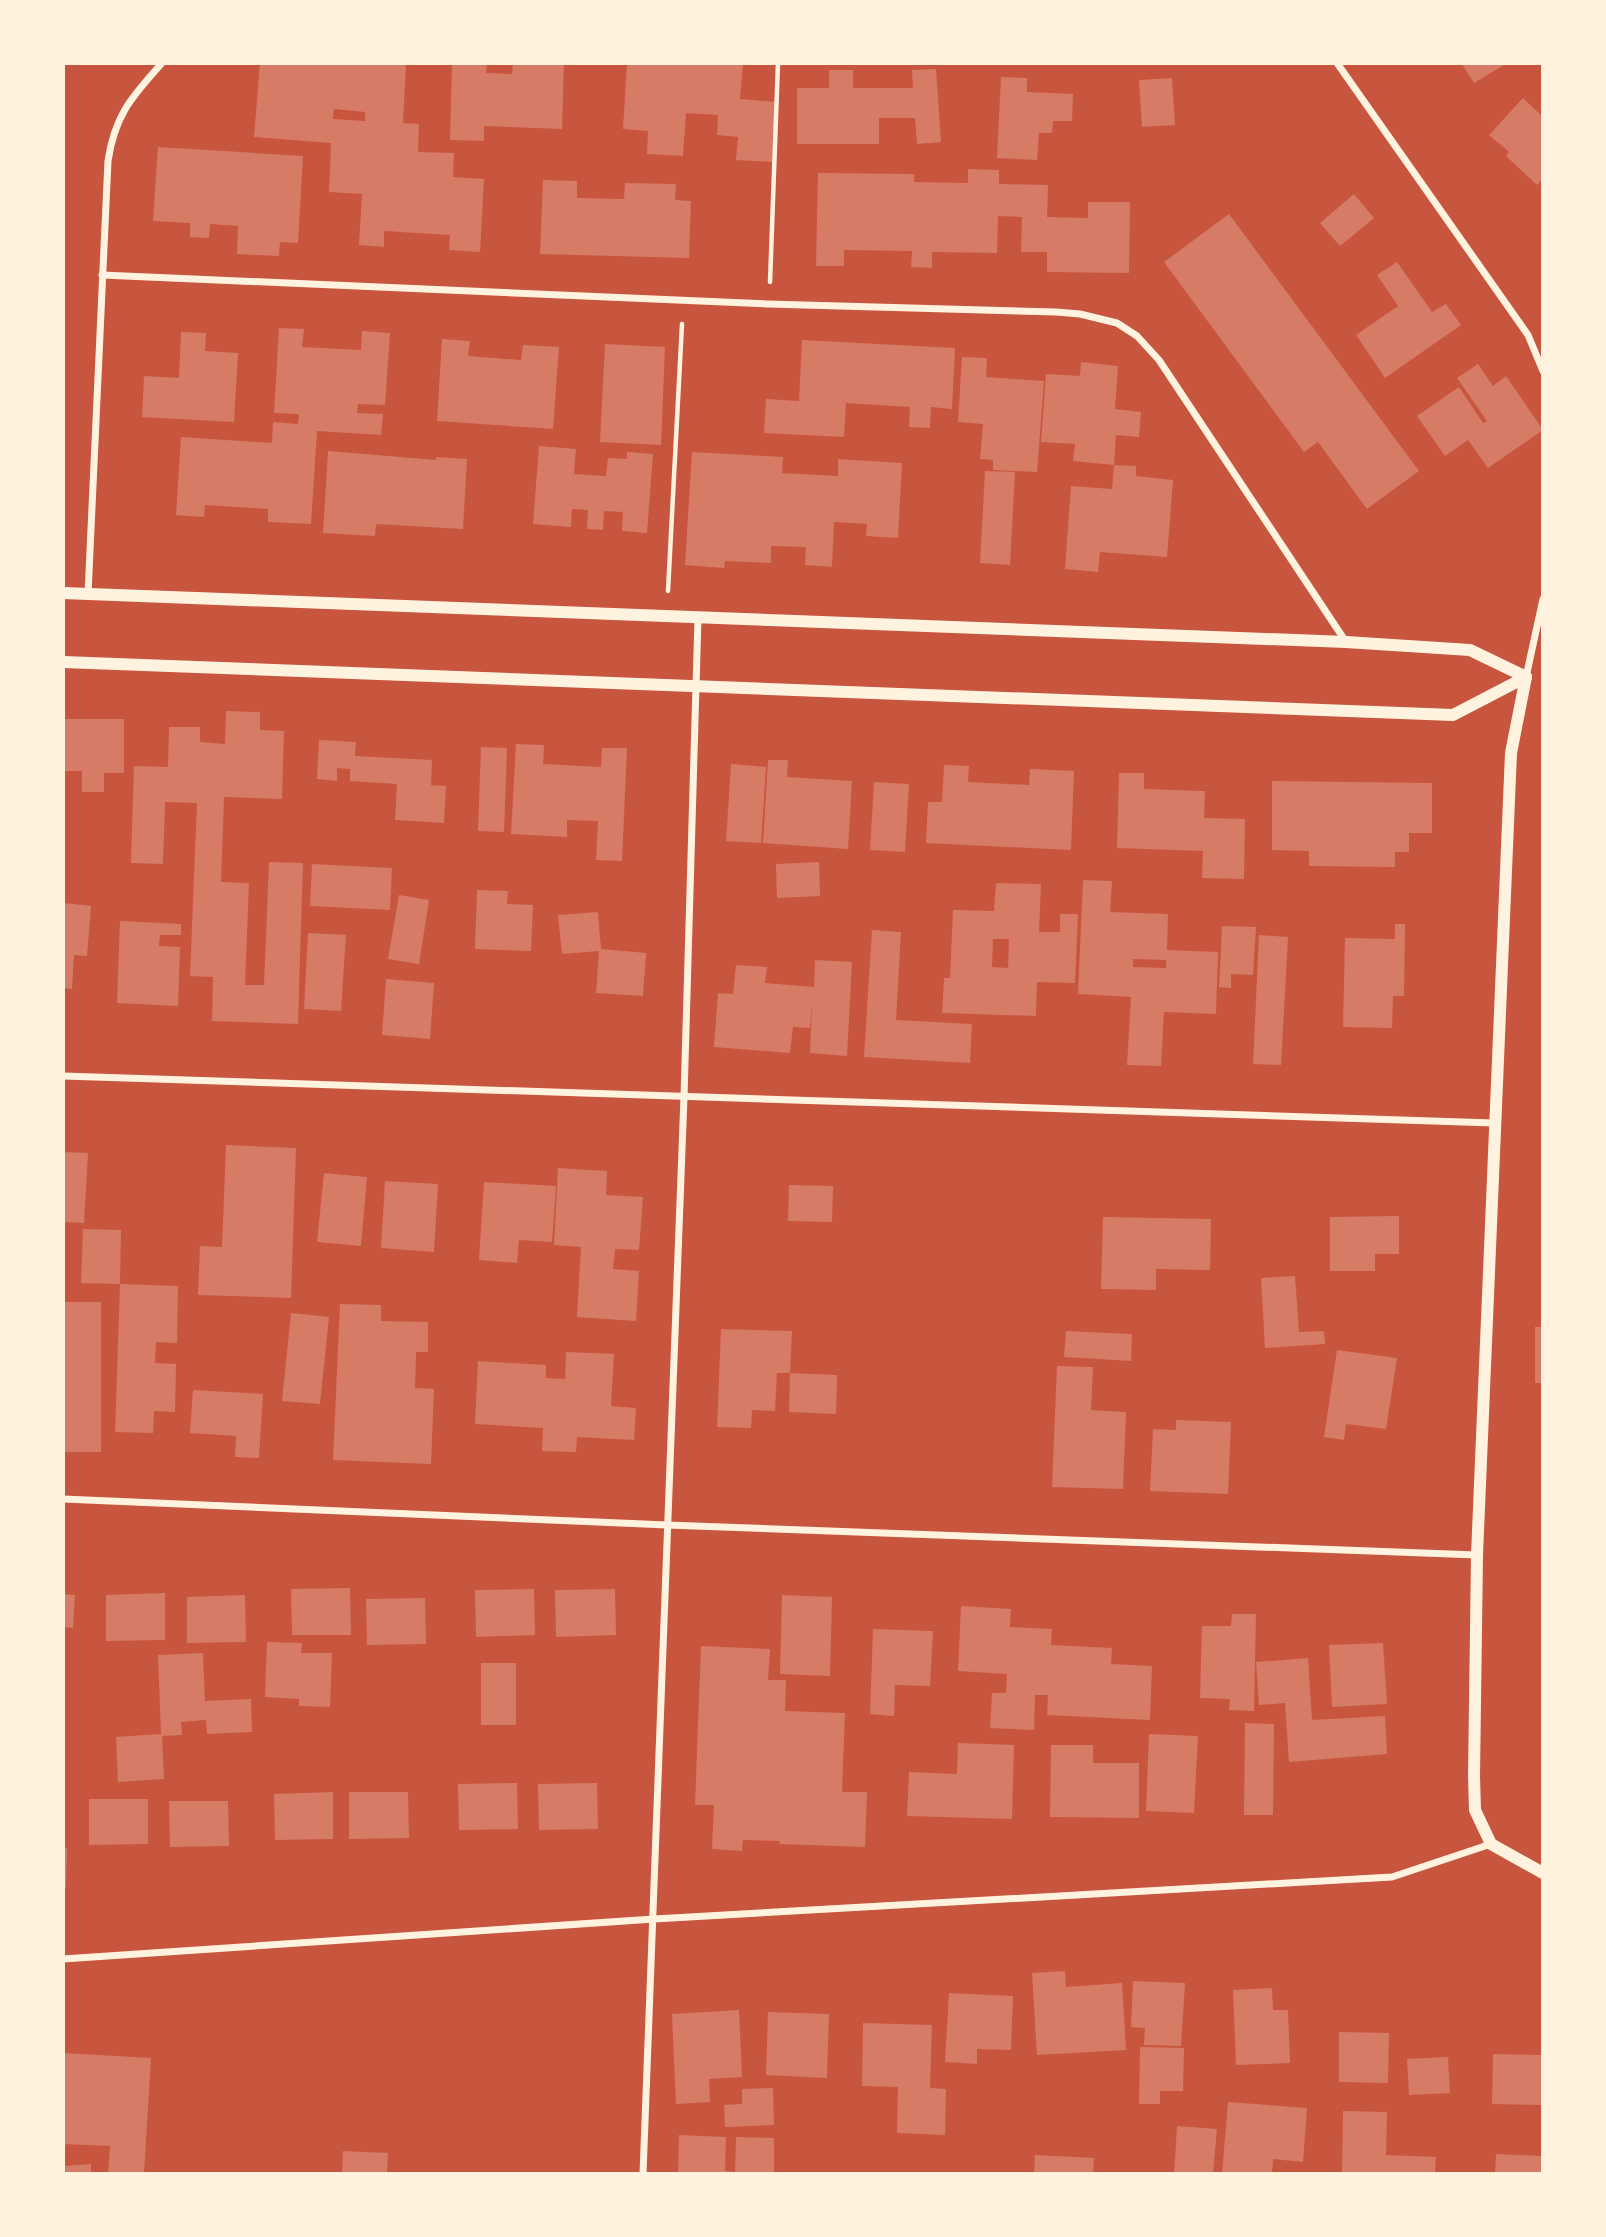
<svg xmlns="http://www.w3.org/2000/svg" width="1606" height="2237" font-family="'Varela Round',sans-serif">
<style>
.building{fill:#d67c66;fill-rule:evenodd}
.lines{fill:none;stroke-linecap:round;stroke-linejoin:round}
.path{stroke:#fff3e0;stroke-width:4.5}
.minor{stroke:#fff3e0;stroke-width:7}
.tertiary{stroke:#fff3e0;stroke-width:12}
</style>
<rect width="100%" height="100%" fill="#c8553d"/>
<!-- building -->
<g class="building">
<path d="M 260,63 L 406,63 L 403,123 L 419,124 L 418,152 L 454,153 L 453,177 L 484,179 L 480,252 L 449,250 L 450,235 L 384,231 L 384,247 L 359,245 L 362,194 L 329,192 L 331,143 L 254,137 ZM 334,109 L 365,112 L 365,121 L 333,119 Z"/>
<polygon points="452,63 487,63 486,73 512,74 513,63 564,63 562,129 484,126 484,141 450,140"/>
<polygon points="627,63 743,63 740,99 776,102 772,162 736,160 738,137 717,135 718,115 686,113 683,156 647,154 648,131 623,129"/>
<polygon points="1461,63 1507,63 1474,83"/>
<polygon points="936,69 941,142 917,144 915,118 879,118 879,144 797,144 797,88 829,88 829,70 853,70 853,88 913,88 912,70"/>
<polygon points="1001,77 1027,78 1027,92 1073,94 1072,121 1053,121 1052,133 1039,133 1037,160 997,158"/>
<polygon points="1172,78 1175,125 1142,127 1139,80"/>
<polygon points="1523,98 1543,117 1543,183 1540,181 1537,185 1506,156 1509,152 1489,135"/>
<polygon points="158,147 303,156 298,243 280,242 279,256 237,254 238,226 210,224 209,238 190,237 190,223 153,221"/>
<polygon points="968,169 999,170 999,184 1048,185 1047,217 1088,218 1088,202 1130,202 1129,273 1047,272 1047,252 1021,252 1022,217 998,216 997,253 932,252 932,268 911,267 912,251 844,250 844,266 816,266 818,173 914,174 914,182 968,183"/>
<polygon points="543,180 577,181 577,198 624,199 625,183 676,184 675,200 691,201 689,258 540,254"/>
<polygon points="1354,194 1374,218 1340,246 1320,223"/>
<polygon points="1229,214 1419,471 1367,509 1318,442 1304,452 1164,262"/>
<polygon points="1397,262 1432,312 1446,304 1461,325 1385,378 1356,335 1398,306 1377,275"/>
<polygon points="279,328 304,329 302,347 361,350 362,331 390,333 385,405 358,404 357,413 383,414 381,435 317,431 311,524 268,522 268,509 205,505 204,517 176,515 181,437 272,443 273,422 298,424 299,414 274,413"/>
<polygon points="181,332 206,333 205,351 238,353 234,422 142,417 144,376 179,378"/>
<polygon points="442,339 470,341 468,356 521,360 523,345 559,347 553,429 437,421"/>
<polygon points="802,340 955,348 952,409 931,407 930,428 909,427 910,407 846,403 844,437 764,433 766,399 799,401"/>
<polygon points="605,344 665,347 661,445 600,442"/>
<polygon points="962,357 987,358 986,377 1044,381 1037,472 993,470 993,460 980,459 983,424 958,422"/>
<polygon points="1081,362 1118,366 1115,409 1141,412 1139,437 1116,435 1114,465 1073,461 1075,444 1041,442 1046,374 1080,376"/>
<polygon points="1478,364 1493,386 1506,376 1543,430 1488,468 1468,440 1445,456 1417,416 1459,387 1483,423 1487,421 1457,378"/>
<polygon points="539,446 576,449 574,474 606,476 608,458 627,459 627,452 653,454 647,533 622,531 623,512 604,511 603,530 587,529 588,510 572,509 571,527 533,524"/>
<polygon points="328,451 436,460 436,457 467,459 463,529 376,524 375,536 323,533"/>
<polygon points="692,452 783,457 782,473 838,476 838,459 902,463 898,538 866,536 867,524 834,522 832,567 805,565 806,547 771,546 771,563 725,561 724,568 685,565"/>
<polygon points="1114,465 1136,466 1136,476 1173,480 1167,557 1100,552 1098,572 1065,569 1071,486 1112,489"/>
<polygon points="985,471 1015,472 1010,565 980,563"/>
<polygon points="226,711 260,712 260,730 284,731 282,799 224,797 221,882 249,883 245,985 264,985 269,862 303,863 298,1024 212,1021 213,977 190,976 197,803 165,802 163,864 131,863 134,766 168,767 169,727 200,727 200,742 225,744"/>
<polygon points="63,719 124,719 124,773 104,773 104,792 82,792 82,771 63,771"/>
<polygon points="319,740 356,742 355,756 432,760 431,785 446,786 444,823 395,820 397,784 350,781 350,769 337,768 337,781 317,779"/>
<polygon points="516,744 544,745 543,764 601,767 602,748 627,748 622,861 596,860 598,821 567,820 567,837 511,834"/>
<polygon points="481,747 507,748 504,832 478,831"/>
<polygon points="768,760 788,760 787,777 852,781 848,849 763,843"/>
<polygon points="731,764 766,767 761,843 726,841"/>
<polygon points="944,765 969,766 968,782 1029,785 1030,769 1074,771 1071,850 926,843 928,802 942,802"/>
<polygon points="1119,773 1144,773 1144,789 1205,791 1204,818 1245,819 1244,879 1202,878 1203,851 1117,848"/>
<polygon points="1272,781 1432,783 1432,833 1409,833 1409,852 1395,852 1395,867 1309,866 1309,851 1272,850"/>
<polygon points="874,782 909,784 905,852 870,850"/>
<polygon points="819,862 820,896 777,898 776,864"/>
<polygon points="312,864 392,868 390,910 310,906"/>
<path d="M 1083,880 L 1112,881 L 1110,912 L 1168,914 L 1167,950 L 1218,952 L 1216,1014 L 1164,1012 L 1161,1066 L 1127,1065 L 1131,997 L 1078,994 ZM 1133,959 L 1166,960 L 1166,968 L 1133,967 Z"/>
<path d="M 996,883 L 1041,884 L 1039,932 L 1060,932 L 1060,914 L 1078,914 L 1075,983 L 1037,982 L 1036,1016 L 942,1013 L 944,978 L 950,978 L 953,910 L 994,911 ZM 993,939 L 1009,939 L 1008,968 L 992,967 Z"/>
<polygon points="477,890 508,891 507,904 533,905 531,951 475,949"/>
<polygon points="399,895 429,900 419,964 388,959"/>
<polygon points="63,903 91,906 87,956 74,955 72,989 63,988"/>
<polygon points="598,912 601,949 646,953 643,996 596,993 599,951 562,954 558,915"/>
<polygon points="120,921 181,924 181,935 160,935 159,946 180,947 178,1006 117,1003"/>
<polygon points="1395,924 1405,924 1404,996 1393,996 1392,1028 1343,1027 1345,938 1395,939"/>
<polygon points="1222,926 1256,927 1253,975 1231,974 1231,988 1219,987"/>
<polygon points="872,930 901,932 896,1020 972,1024 970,1063 864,1057"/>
<polygon points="308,933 346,935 341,1011 304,1009"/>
<polygon points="1259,935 1288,937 1281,1065 1253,1064"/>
<polygon points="815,960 852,962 847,1056 810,1053 812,1001 810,1028 793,1027 790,1053 714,1047 718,993 733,994 736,965 767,967 765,983 814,987"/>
<polygon points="386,979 434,983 430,1039 382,1035"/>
<polygon points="226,1145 296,1148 291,1298 198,1295 200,1246 222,1247"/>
<polygon points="63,1152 88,1153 84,1223 63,1222"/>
<polygon points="558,1168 607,1171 606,1195 643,1197 639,1250 615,1249 613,1269 639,1271 636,1321 577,1317 581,1247 554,1245"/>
<polygon points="324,1173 367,1177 361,1246 317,1242"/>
<polygon points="385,1181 438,1184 434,1252 381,1248"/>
<polygon points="484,1182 556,1186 552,1242 519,1240 517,1263 479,1260"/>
<polygon points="789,1185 833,1186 832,1222 788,1221"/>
<polygon points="1399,1216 1399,1254 1375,1254 1375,1271 1330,1271 1330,1217"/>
<polygon points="1103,1217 1211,1219 1210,1270 1156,1269 1156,1290 1101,1289"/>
<polygon points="83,1229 121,1230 120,1284 81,1283"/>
<polygon points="1295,1276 1299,1332 1324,1331 1325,1344 1265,1348 1261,1278"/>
<polygon points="120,1284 178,1286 177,1343 156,1342 155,1363 176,1364 175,1412 154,1411 153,1433 115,1432"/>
<rect x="63" y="1302" width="38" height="150"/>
<polygon points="340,1304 381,1305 381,1321 428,1322 428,1352 416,1352 415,1388 434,1389 431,1464 333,1460"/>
<polygon points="291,1313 329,1317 320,1404 282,1401"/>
<rect x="1535" y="1327" width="8" height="56"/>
<polygon points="721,1329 792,1331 790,1373 837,1375 836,1414 789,1412 790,1373 777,1373 775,1411 752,1410 751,1428 717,1427"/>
<polygon points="1066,1331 1132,1334 1131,1361 1064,1357"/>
<polygon points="1337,1350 1397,1358 1386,1429 1346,1424 1344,1440 1324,1437"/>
<polygon points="566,1352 614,1354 611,1406 636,1408 634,1440 577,1437 576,1452 542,1451 543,1428 475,1424 478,1361 546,1365 546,1378 565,1379"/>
<polygon points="1057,1366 1093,1367 1091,1410 1126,1412 1123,1489 1052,1487"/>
<polygon points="193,1390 263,1394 259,1458 235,1457 236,1436 190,1433"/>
<polygon points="1176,1420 1231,1422 1228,1494 1150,1491 1153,1429 1176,1430"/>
<polygon points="350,1588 351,1635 292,1635 291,1589"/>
<polygon points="534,1589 535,1635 476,1637 475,1590"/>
<polygon points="615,1589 616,1635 556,1637 555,1590"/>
<polygon points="165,1593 165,1640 106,1641 106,1595"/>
<polygon points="63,1594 75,1595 73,1628 63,1627"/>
<polygon points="245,1595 246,1642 187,1643 187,1597"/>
<polygon points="782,1595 832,1597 830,1676 780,1674"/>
<polygon points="425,1598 426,1644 367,1645 366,1599"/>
<polygon points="961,1606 1011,1609 1010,1627 1052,1629 1051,1645 1112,1648 1111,1664 1152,1666 1150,1720 1047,1715 1048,1695 1035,1695 1034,1730 990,1728 992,1693 1006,1693 1007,1674 958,1671"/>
<polygon points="1232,1614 1256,1614 1254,1711 1229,1710 1230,1699 1200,1698 1202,1626 1231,1626"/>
<polygon points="873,1629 933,1631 930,1686 895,1685 894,1716 870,1714"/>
<polygon points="267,1642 302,1643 301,1653 332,1653 330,1707 299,1706 299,1699 265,1697"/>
<polygon points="1383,1643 1387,1704 1332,1707 1329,1645"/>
<polygon points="701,1646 770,1649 768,1680 786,1680 785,1711 845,1713 842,1792 867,1792 865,1847 779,1844 780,1841 743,1840 742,1851 712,1849 714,1805 695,1805"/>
<polygon points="203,1653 205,1701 251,1699 252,1732 207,1734 206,1720 181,1722 182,1735 162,1736 164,1779 118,1782 116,1737 161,1734 158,1655"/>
<polygon points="1308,1658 1312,1720 1385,1716 1387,1754 1289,1762 1285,1703 1259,1705 1256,1662"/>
<rect x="481" y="1663" width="35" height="62"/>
<polygon points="1245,1723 1274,1724 1273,1815 1244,1815"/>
<polygon points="1149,1734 1198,1736 1194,1813 1146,1811"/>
<polygon points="958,1743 1014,1745 1012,1819 907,1816 909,1772 957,1774"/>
<polygon points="1051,1745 1093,1745 1093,1763 1139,1763 1139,1818 1050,1817"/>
<polygon points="517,1783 518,1829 459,1830 458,1784"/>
<polygon points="597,1783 598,1829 539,1830 538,1784"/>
<polygon points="333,1792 333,1839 275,1840 274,1794"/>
<polygon points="349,1792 408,1792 409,1838 349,1839"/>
<polygon points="89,1799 148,1799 148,1844 89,1845"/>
<polygon points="169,1801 228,1801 229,1846 170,1847"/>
<polygon points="63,1848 67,1848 66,1888 63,1888"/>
<polygon points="1065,1971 1066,1987 1122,1983 1126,2050 1037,2055 1032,1973"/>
<polygon points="1133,1981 1185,1983 1181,2046 1144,2045 1145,2028 1131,2027"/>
<polygon points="1272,1988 1273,2010 1288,2010 1290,2063 1236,2065 1233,1990"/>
<polygon points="949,1993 1013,1996 1011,2050 977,2049 977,2064 945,2062"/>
<polygon points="739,2010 742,2077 709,2079 710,2102 676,2104 672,2014"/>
<polygon points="768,2012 829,2014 827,2078 766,2075"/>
<polygon points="863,2023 932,2025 930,2088 946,2089 945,2135 897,2133 898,2087 862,2086"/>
<polygon points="1339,2032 1389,2033 1388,2083 1339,2082"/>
<polygon points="1140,2047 1184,2048 1183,2091 1160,2091 1160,2104 1139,2104"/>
<polygon points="63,2053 151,2058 144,2174 108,2174 110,2146 63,2144"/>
<polygon points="1493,2054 1543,2055 1543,2105 1492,2104"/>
<polygon points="1448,2057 1450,2093 1409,2095 1407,2059"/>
<polygon points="773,2088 774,2125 725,2127 724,2105 742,2104 742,2089"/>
<polygon points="1228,2102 1307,2108 1303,2162 1273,2159 1272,2174 1222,2174"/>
<polygon points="1343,2111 1387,2112 1386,2155 1436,2157 1435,2174 1342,2172"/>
<polygon points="1177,2126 1217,2129 1213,2174 1174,2174"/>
<polygon points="679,2135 726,2137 725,2171 735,2172 736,2137 774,2138 774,2174 678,2174"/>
<polygon points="343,2151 388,2153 387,2174 342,2174"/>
<polygon points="1496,2154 1542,2156 1541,2174 1495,2174"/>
<polygon points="1035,2155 1094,2158 1093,2174 1034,2174"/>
<polygon points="91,2164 91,2174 63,2174 63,2166"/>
</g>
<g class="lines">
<!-- path -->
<g class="path">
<polyline points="770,282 778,63"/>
<polyline points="668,591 682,324"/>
</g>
<!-- minor -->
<g class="minor">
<polyline points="1337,63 1528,335 1543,371"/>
<polyline points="102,275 768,304 1056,312 1080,314 1117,323 1137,336 1159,360 1346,642"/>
<path d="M 88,594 L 108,161 C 115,114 132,97 162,63"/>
<polyline points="1526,677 1543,599"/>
<polyline points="63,1076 1494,1123"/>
<polyline points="63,1499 667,1525 1477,1555"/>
<polyline points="63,1959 654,1919 1392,1877 1491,1844"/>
<polyline points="643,2174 684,1097 698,618"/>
</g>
<!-- tertiary -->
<g class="tertiary">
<polyline points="63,593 1346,642 1470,650 1526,677"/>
<polyline points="63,662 1453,715 1526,677"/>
<polyline points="1526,677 1511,753 1477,1555 1474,1776 1475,1810 1491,1844 1543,1873"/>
</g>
</g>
<!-- border -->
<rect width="1606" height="2237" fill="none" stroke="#fff3e0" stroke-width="130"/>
</svg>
